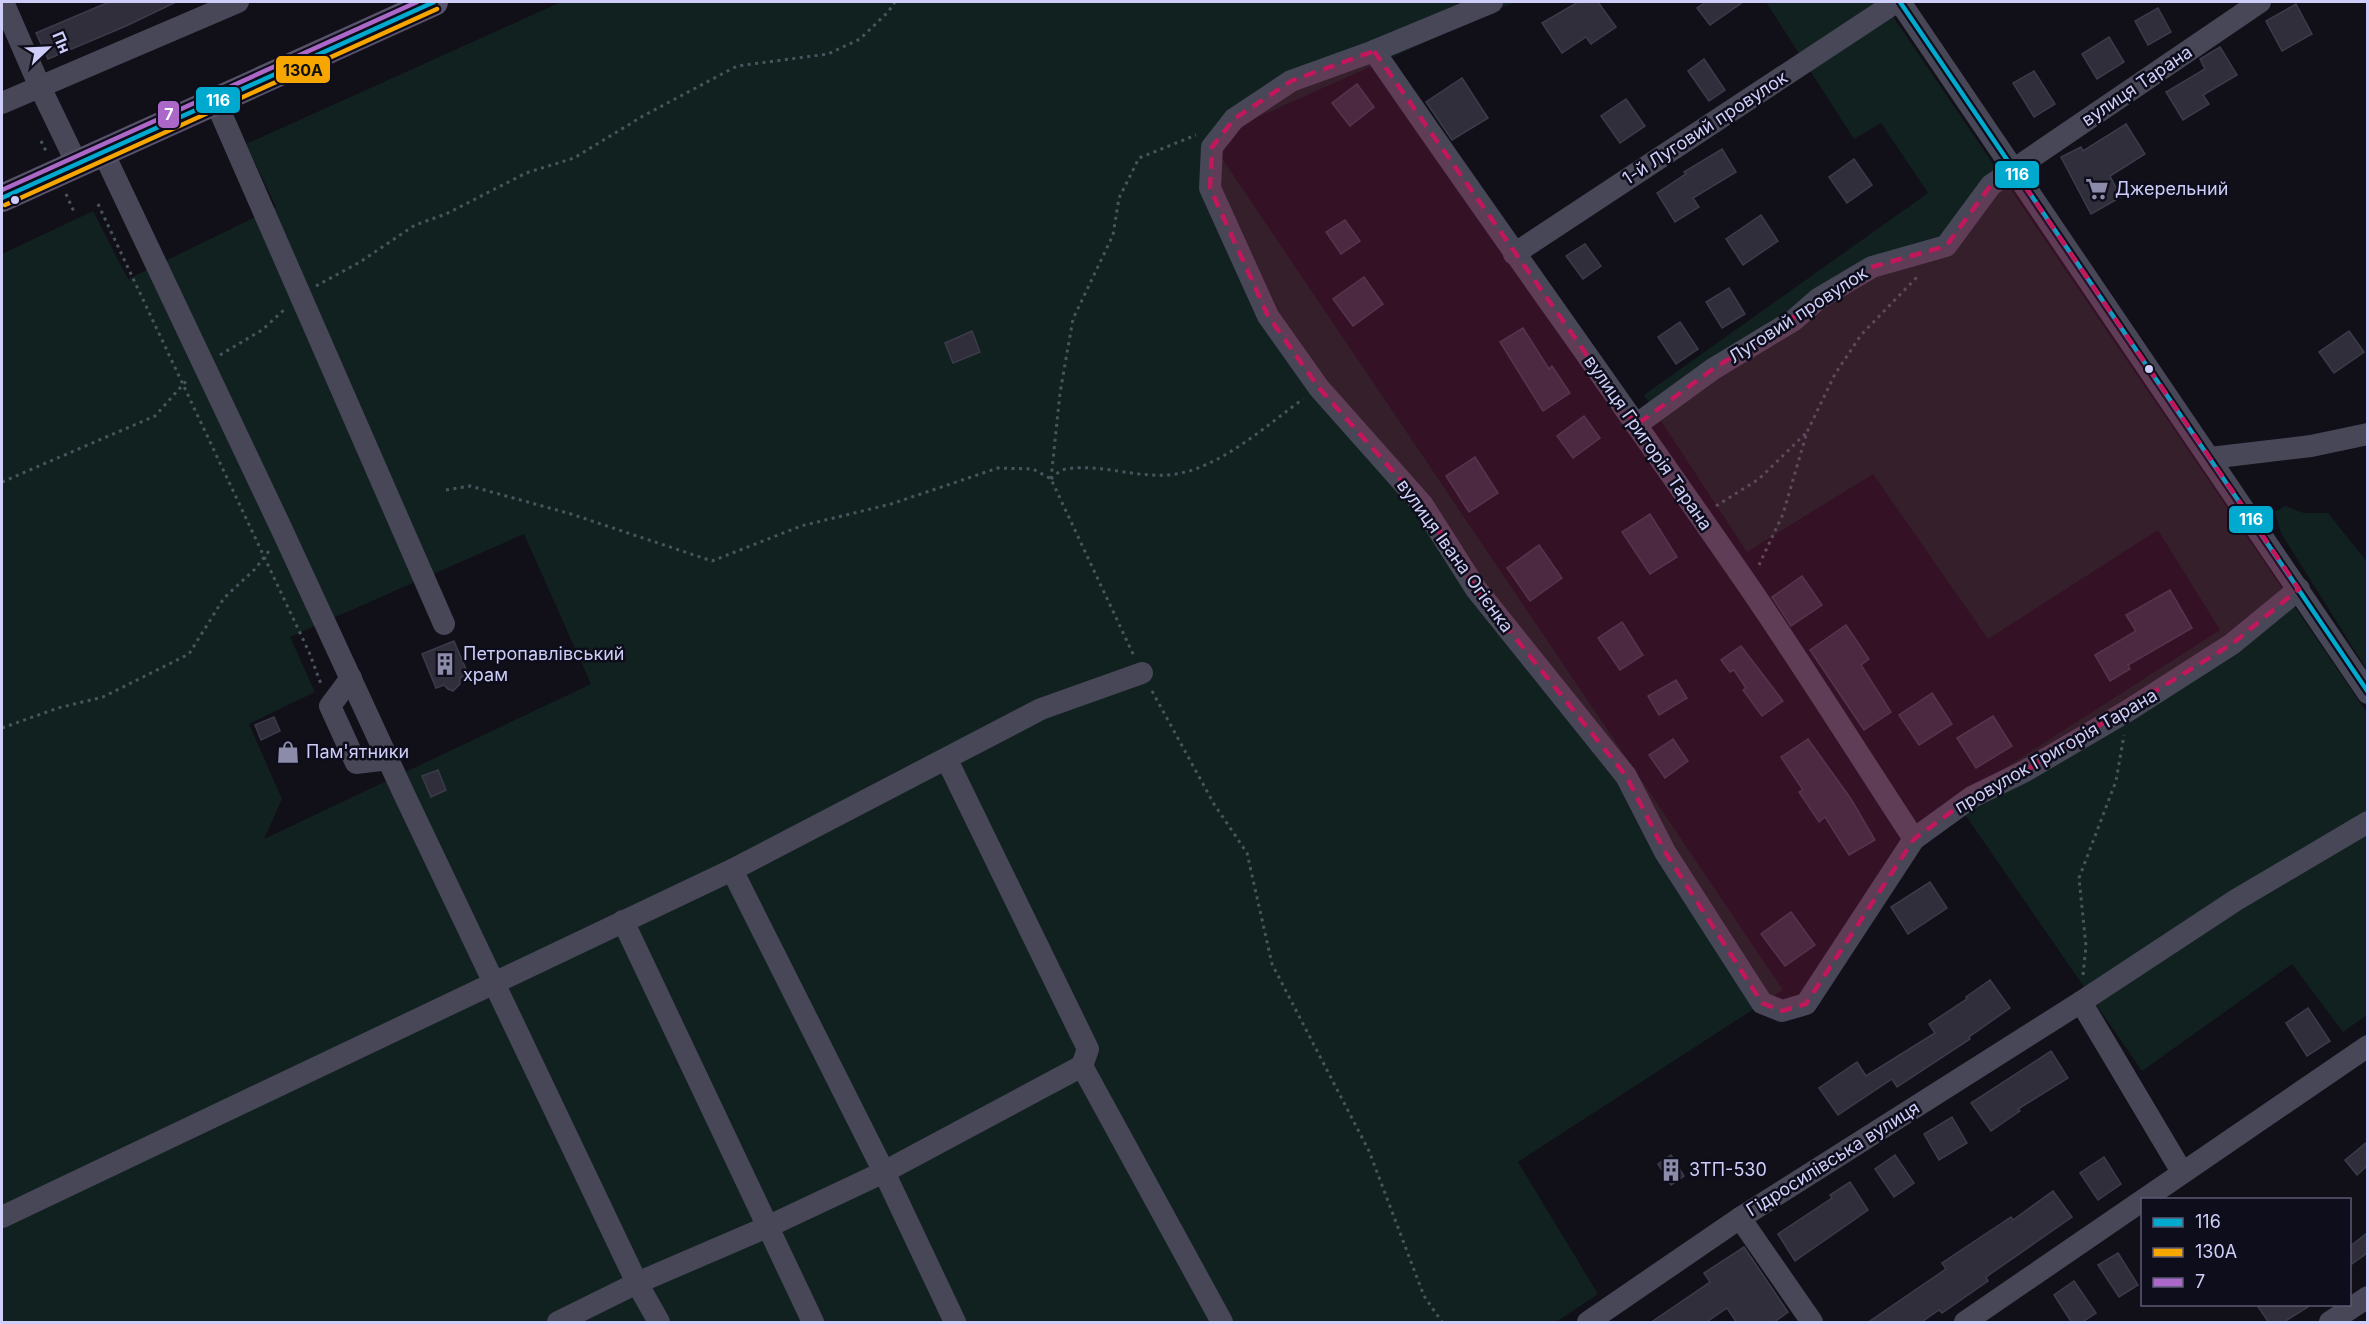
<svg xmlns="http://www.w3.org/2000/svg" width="2369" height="1324" font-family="Inter,sans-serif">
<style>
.green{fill:#112120;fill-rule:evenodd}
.building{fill:#2f2e3a;stroke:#3c3b4b;stroke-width:1.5}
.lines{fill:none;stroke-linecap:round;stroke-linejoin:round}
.path{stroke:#48555d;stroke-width:3;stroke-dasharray:3 4.5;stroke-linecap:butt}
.minor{stroke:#474757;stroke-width:22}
.major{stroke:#58516a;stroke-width:28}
.bus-1-casing{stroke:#0e0d1b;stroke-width:9}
.bus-2-casing{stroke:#0e0d1b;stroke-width:9}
.bus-3-casing{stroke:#0e0d1b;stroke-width:9}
.bus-1{stroke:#00a9ce;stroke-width:4.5}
.bus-2{stroke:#f7a600;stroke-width:4.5}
.bus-3{stroke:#ac68c9;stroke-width:4.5}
.marked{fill:#c2185b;fill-opacity:0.2;stroke:#c2185b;stroke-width:4.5;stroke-dasharray:12 8;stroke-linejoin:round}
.bus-dot{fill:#cecef9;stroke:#0e0d1b;stroke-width:2}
.labels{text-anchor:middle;stroke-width:5;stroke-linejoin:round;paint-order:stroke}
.street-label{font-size:18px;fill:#cecef9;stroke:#0e0d1b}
.poi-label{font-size:18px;fill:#cecef9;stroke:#0e0d1b;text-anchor:start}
.line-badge{stroke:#0e0d1b;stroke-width:2}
.badge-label{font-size:16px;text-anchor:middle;font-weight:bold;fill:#fff}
.pale-badge-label{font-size:16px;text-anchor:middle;font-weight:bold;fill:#111}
</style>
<rect width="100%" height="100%" fill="#111018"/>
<!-- green -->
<g class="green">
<path d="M 561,2 L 1515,2 L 1209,139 L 1783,990 L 1518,1162 L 1598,1294 L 1556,1322 L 2,1322 L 2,254 L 93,211 L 128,279 L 276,207 L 246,144 ZM 524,534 L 591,684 L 264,839 L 282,799 L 249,724 L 315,692 L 290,637 Z"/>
<polygon points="1766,2 1883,2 2367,713 2367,1015 2343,1032 2292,964 2142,1071 1955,800 2220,630 2158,530 1988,639 1873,474 1747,552 1644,395 1928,193 1881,123 1854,139"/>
<polygon points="2285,506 2304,513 2328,513 2367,562 2367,670 2281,533 2275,512"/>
</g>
<!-- building -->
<g class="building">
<polygon points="109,2 176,2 126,26 48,59 36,33"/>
<polygon points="1578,2 1598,2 1616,27 1591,44 1586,37 1562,53 1542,23"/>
<polygon points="1706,2 1743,2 1710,25 1697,8"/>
<polygon points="2296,4 2312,34 2282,51 2266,21"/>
<polygon points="2158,8 2171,32 2148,45 2135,21"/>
<polygon points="2109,37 2124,62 2097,79 2082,54"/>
<polygon points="2220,47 2237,75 2203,95 2209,104 2183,120 2166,92 2205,69 2200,59"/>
<polygon points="1704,59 1725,90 1709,101 1688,71"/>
<polygon points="2034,71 2055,104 2034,117 2013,83"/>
<polygon points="1462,78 1488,118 1452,140 1426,102"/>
<polygon points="1357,84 1374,107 1350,126 1332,103"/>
<polygon points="1626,99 1645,126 1620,143 1601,116"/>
<polygon points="2126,124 2145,154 2110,176 2121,197 2091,214 2061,157 2081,147 2083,151"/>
<polygon points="1722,149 1736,172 1693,198 1699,207 1675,222 1657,193 1686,174 1684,172"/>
<polygon points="1854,159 1872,185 1847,203 1829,177"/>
<polygon points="1761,215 1778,241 1743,265 1726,239"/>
<polygon points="1345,220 1360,241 1341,254 1326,232"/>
<polygon points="1585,244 1601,266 1583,279 1566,256"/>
<polygon points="1364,277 1383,304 1353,326 1333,299"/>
<polygon points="1729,288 1745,314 1722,328 1706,302"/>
<polygon points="1680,322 1698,349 1676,364 1658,337"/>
<polygon points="1523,328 1549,369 1552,366 1570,393 1543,411 1500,342"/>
<polygon points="972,331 980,352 953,363 945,343"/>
<polygon points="2349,331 2364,352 2334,373 2319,352"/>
<polygon points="1584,416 1600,438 1573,458 1557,436"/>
<polygon points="1475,457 1498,493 1469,512 1446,476"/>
<polygon points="1650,514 1677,557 1650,574 1622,532"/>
<polygon points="1539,545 1562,578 1530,601 1507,568"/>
<polygon points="1802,576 1822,605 1791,626 1772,597"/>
<polygon points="2170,590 2192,628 2128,665 2130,669 2110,681 2095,655 2136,631 2126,615"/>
<polygon points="1622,622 1643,655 1620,670 1598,638"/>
<polygon points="1846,625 1869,659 1861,665 1891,712 1864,730 1810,650"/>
<polygon points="454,641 468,674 460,678 460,684 453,691 448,689 444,685 436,688 422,654"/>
<polygon points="1741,646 1783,701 1762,716 1743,690 1746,688 1734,670 1730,672 1721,660"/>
<polygon points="1676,680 1687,698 1659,715 1648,696"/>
<polygon points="1932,693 1952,724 1919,745 1899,715"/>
<polygon points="1993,716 2012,746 1976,768 1957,738"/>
<polygon points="274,717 280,731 261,740 255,725"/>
<polygon points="1673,739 1688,761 1665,778 1649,755"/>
<polygon points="1808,739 1851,799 1875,840 1849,855 1825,817 1819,822 1799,792 1803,790 1781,757"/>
<polygon points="438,770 446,790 431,797 422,776"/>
<polygon points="1930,882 1947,908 1908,934 1891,907"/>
<polygon points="1791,912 1815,945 1785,966 1761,934"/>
<polygon points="1990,980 2010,1008 1969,1037 1970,1039 1897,1087 1892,1079 1838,1115 1819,1088 1857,1062 1866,1076 1935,1033 1929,1024 1967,999 1966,997"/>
<polygon points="2308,1008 2330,1041 2307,1056 2286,1023"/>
<polygon points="2051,1051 2068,1078 2018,1109 2020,1111 1991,1131 1971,1103"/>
<polygon points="1952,1117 1967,1143 1939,1160 1924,1134"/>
<polygon points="2367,1142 2367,1166 2357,1175 2345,1160"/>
<polygon points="1671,1155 1684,1176 1671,1185 1658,1164"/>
<polygon points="1895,1155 1914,1183 1894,1197 1875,1169"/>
<polygon points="2104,1157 2121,1184 2098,1200 2080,1173"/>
<polygon points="1850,1182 1868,1210 1795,1261 1778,1234 1832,1198 1830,1195"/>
<polygon points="2053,1191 2072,1217 1986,1277 1988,1281 1942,1313 1939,1310 1920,1323 1867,1323 1946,1269 1942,1263 2011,1217 2013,1220"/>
<polygon points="2367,1233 2367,1253 2349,1266 2349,1247"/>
<polygon points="1744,1247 1788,1312 1773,1323 1737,1323 1727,1308 1705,1323 1650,1323 1710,1282 1704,1273"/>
<polygon points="2118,1253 2138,1285 2119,1297 2098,1265"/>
<polygon points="2074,1281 2096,1313 2081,1323 2072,1323 2054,1295"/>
<polygon points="2257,1305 2311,1305 2282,1323 2269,1323"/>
</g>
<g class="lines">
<!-- path -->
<g class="path">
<polyline points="41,141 47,153"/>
<polyline points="66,194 75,214"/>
<polyline points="98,204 309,652 321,684"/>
<polyline points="316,286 360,262 415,225 446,214 526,173 574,158 643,116 737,66 828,54 860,39 888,12 895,2"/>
<polyline points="220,355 262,330 285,309"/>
<polyline points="1051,479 1060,393 1073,319 1113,235 1119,198 1139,158 1196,135"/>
<path d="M 1051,479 C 1055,475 1060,470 1066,469 C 1102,463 1140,480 1176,474 C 1221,467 1267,425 1303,399"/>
<polyline points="2,482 155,416 188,379"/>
<polyline points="446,490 470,486 571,514 712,561 801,526 891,504 998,468 1033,469 1051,479 1134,656"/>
<polyline points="1716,506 1759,479 1806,433"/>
<polyline points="1759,565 1783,514 1807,432 1835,374 1861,335 1918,276"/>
<polyline points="1152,691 1214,804 1247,853 1272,964 1369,1151 1424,1296 1442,1322"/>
<polyline points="2,728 58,708 103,697 189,654 224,598 255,569 269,551"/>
<polyline points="2083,975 2086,946 2079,878 2116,781 2124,735"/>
</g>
<!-- minor -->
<g class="minor">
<polyline points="3,2 40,87 77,164"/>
<polyline points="1492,2 1374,51 1291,81 1234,119 1212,147 1210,188 1268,316 1319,388 1422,504 1476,589 1626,776 1665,852 1762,1003 1782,1011 1806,1004 1914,839 1972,797 2025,771 2129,710 2232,644 2299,589"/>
<polyline points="1900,2 2368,693"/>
<path d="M 1374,51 C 1499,233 1629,412 1754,594 C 1809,675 1861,758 1914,839"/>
<polyline points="215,100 444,624"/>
<polyline points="2,103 238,2"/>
<polyline points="103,152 283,532 404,794 637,1283 659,1322"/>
<polyline points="1514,254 1896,2"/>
<polyline points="1636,425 1713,369 1794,320 1818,299 1872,267 1946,246 1991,185 2260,2"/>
<polyline points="2210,458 2311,446 2368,434"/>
<polyline points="351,678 330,706 356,763 389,759"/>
<polyline points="947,760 1088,1049 1082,1066 1222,1322"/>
<polyline points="732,870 884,1172 955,1322"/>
<polyline points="623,921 813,1322"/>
<polyline points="2081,1002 2182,1172"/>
<polyline points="2,1217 732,870 1041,709 1142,673"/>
<polyline points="1740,1218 1812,1322"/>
<polyline points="558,1322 637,1283 767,1227 884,1172 1082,1066"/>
<polyline points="1588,1322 1740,1218 2081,1002 2236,900 2368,822"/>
<polyline points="1965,1322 2368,1046"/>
<polyline points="2330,1322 2368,1297"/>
</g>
<!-- major -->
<polyline class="major" points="2,198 434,2"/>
<!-- bus-1 casing -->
<g class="bus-1-casing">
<g id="bus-1">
<polyline points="1900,2 2368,692"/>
<polyline points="2,198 434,2"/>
</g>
</g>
<!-- bus-2 casing -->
<g class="bus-2-casing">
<polyline id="bus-2" points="5,205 437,9"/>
</g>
<!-- bus-3 casing -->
<g class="bus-3-casing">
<polyline id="bus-3" points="2,190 417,2"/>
</g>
<!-- bus-1 -->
<use href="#bus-1" class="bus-1"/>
<!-- bus-2 -->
<use href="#bus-2" class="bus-2"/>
<!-- bus-3 -->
<use href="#bus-3" class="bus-3"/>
</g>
<!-- marked area -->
<path class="marked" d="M 1374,51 L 1636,425 L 1713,369 L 1872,267 L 1946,246 L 1991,185 L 2014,170 L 2299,589 L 2232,644 L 2025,771 L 1972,797 L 1914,839 L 1806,1004 L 1782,1011 L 1762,1003 L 1665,852 L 1626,776 L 1476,589 L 1422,504 L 1319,388 L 1268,316 L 1210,188 L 1212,147 L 1234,119 L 1291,81 Z"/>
<!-- icons -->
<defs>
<g id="supermarket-bare" transform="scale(1.8)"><path d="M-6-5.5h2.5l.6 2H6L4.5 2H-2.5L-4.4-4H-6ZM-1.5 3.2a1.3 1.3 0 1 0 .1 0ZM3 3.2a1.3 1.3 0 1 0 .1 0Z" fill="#8c8caa" stroke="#0e0d1b" stroke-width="2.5" paint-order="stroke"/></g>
<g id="building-bare" transform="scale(1.8)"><path d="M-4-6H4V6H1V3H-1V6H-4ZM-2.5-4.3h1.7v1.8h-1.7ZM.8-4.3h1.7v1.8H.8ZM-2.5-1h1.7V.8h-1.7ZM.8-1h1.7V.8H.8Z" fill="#8c8caa" stroke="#0e0d1b" stroke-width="2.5" paint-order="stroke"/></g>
<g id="shop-bare" transform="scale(1.8)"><path d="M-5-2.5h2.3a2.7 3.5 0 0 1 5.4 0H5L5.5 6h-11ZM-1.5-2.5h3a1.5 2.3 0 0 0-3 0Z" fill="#8c8caa" stroke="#0e0d1b" stroke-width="2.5" paint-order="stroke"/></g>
</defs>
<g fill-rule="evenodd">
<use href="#supermarket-bare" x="2097" y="189"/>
<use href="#building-bare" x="445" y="664"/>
<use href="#shop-bare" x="288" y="752"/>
<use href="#building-bare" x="1671" y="1170"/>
</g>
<!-- markers -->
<g class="bus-dot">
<circle cx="15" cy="200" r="5"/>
<circle cx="2149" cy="369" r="5"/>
</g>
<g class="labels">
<!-- street labels -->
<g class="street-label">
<text transform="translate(2137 86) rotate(-34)" y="6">вулиця Тарана</text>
<text transform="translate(1705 128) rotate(-33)" y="6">1-й Луговий провулок</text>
<text transform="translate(1798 315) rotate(-33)" y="6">Луговий провулок</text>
<text transform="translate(1648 443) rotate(55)" y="6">вулиця Григорія Тарана</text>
<text transform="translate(1455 556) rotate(54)" y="6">вулиця Івана Огієнка</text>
<text transform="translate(2056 751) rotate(-30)" y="6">провулок Григорія Тарана</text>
<text transform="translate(1833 1159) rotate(-32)" y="6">Гідросилівська вулиця</text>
</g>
<!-- poi labels -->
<g class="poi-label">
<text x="2115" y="195">Джерельний</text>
<text x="463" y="660">Петропавлівський<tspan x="463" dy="21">храм</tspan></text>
<text x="306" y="758">Пам'ятники</text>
<text x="1689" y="1176">ЗТП-530</text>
</g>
</g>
<g class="line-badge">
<rect x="275" y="55" width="56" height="29" rx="6" fill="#f7a600"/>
<rect x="195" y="86" width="46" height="28" rx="6" fill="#00a9ce"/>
<rect x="157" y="100" width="23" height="29" rx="6" fill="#ac68c9"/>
<rect x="1994" y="160" width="46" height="29" rx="6" fill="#00a9ce"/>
<rect x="2228" y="505" width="46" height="29" rx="6" fill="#00a9ce"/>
</g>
<g class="badge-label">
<text x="218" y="106">116</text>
<text x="169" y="120">7</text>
<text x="2017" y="180">116</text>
<text x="2251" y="525">116</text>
</g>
<g class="pale-badge-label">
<text x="303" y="76">130А</text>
</g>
<!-- border -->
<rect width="2369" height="1324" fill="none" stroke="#cecef9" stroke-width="6"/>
<!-- legend -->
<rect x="2141" y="1198" width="210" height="108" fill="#0e0d1b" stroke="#5b5a74" stroke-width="1.5"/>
<rect x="2153" y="1218" width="30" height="9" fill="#00a9ce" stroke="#5b5a74" stroke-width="1.5"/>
<text x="2195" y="1228" font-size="18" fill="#cecef9">116</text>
<rect x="2153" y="1248" width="30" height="9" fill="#f7a600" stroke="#5b5a74" stroke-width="1.5"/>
<text x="2195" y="1258" font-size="18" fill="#cecef9">130А</text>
<rect x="2153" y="1278" width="30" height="9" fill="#ac68c9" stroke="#5b5a74" stroke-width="1.5"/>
<text x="2195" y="1288" font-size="18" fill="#cecef9">7</text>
<!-- north arrow -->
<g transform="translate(48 48) rotate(67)" stroke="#0e0d1b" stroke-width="4.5" paint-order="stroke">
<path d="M0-4.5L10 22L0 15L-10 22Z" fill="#cecef9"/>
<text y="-9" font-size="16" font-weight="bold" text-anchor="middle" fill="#cecef9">Пн</text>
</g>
</svg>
